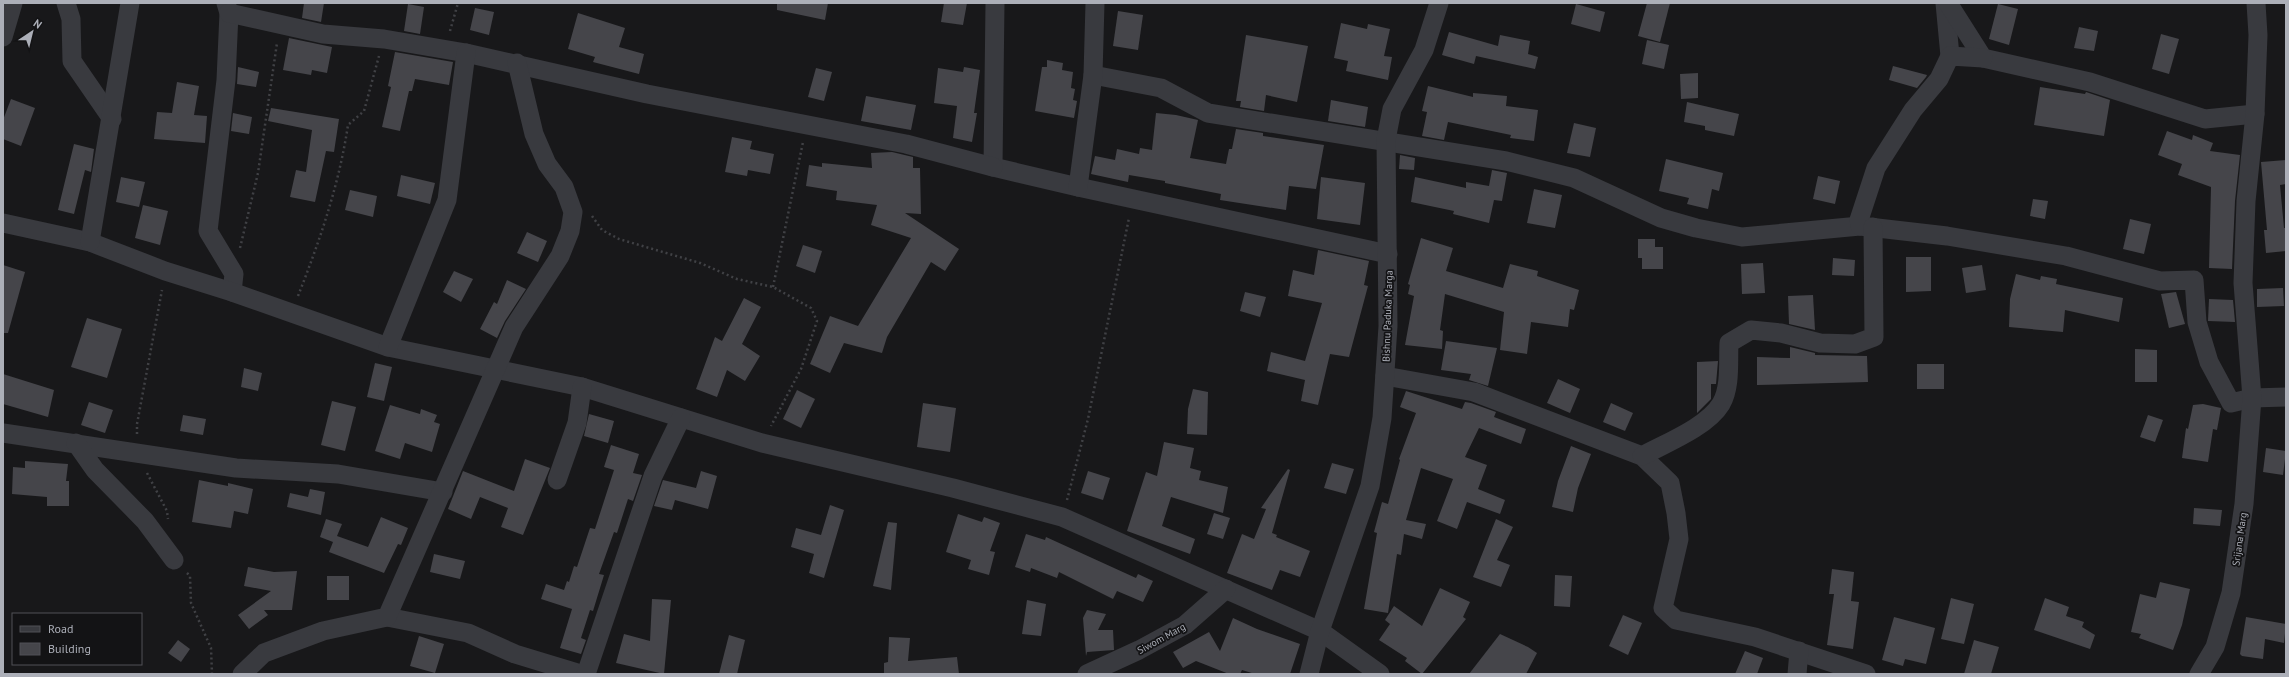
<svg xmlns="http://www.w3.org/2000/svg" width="2289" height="677" font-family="'PT Sans',sans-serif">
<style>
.building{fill:#45454a}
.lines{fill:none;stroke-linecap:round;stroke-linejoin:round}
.path{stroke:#404145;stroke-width:2.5;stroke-dasharray:2 3;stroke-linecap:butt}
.street{stroke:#393a3f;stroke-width:19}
.labels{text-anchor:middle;stroke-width:3.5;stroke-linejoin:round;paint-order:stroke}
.street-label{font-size:10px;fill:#acafb8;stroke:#131315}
</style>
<rect width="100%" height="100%" fill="#18181a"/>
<!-- building -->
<g class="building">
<polygon points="304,3 324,3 321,22 302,18"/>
<polygon points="777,3 828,3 825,20 777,10"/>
<polygon points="944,3 967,3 963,25 941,22"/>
<polygon points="1647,3 1670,3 1660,42 1638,36"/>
<polygon points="408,4 424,7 420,34 404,31"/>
<polygon points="1576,4 1605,12 1600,32 1571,24"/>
<polygon points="1998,4 2018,9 2009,45 1989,39"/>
<polygon points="475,8 494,12 489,35 470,30"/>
<polygon points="1118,11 1143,15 1138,50 1113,46"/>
<polygon points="578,13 625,28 619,47 644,54 639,74 593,62 595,57 568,49"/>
<polygon points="1341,23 1367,29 1368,24 1390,29 1384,56 1392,57 1388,80 1346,71 1348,61 1334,58"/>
<polygon points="2079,27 2098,31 2094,51 2074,48"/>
<polygon points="1449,32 1498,46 1500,35 1530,41 1528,54 1538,57 1535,69 1476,56 1474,64 1442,55"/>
<polygon points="2161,34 2179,39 2169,74 2152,69"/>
<polygon points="1246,35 1308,46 1297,102 1266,95 1264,111 1240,107 1241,101 1236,101"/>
<polygon points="289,38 332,47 327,73 312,70 311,75 283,70"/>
<polygon points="1647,40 1669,45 1664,69 1642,64"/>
<polygon points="395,52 453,62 449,85 415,79 412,91 409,91 400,131 382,127 391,87 388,86"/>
<polygon points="1047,60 1063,63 1062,70 1073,72 1071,88 1075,89 1073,100 1077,101 1074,118 1035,111 1042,67 1047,67"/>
<polygon points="1893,66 1927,75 1926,77 1917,88 1889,80"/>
<polygon points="238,67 259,72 256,87 237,84"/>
<polygon points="964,67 980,70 974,113 977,113 972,142 953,138 957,106 934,103 938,68 963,72"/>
<polygon points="816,68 832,72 824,101 808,97"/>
<polygon points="1698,73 1698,98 1681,99 1680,74"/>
<polygon points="177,82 199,86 194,115 207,116 205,143 154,139 157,112 172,113"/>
<polygon points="1428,86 1473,97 1473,93 1507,96 1506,106 1538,110 1534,141 1510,138 1511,135 1448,122 1444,140 1422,136 1427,112 1422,111"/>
<polygon points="2040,87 2085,94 2086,92 2110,100 2104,136 2034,125"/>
<polygon points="866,96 916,105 911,130 861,121"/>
<polygon points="11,99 35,108 21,146 3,139 3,120"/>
<polygon points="1331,100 1368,107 1365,127 1328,121"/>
<polygon points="1687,102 1739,114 1734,136 1705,130 1705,126 1684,122"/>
<polygon points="271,108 339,119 334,152 326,151 315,202 290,197 296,170 306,172 312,130 268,121"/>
<polygon points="233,113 252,117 249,134 231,131"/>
<polygon points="1156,113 1176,115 1198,120 1190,158 1226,164 1229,149 1232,149 1236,129 1263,133 1263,136 1324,145 1316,189 1289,186 1286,210 1220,200 1221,194 1165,183 1165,181 1129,175 1128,182 1091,174 1095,156 1115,160 1117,149 1139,154 1140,148 1152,150"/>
<polygon points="1574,123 1596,128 1590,157 1567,153"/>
<polygon points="2167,131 2192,140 2193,135 2213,143 2210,151 2240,155 2235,201 2232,269 2209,268 2211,187 2178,175 2182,164 2158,155"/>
<polygon points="732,137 752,141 750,149 774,154 770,174 748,170 747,176 725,172"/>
<polygon points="74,144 94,149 91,172 85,170 74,214 58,210"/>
<polygon points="892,152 913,157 913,168 920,168 921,214 905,213 959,249 945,271 931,262 887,337 882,353 844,343 830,373 810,364 830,316 858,326 911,238 871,225 877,205 836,200 837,191 806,186 809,165 822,167 822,163 872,168 871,153"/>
<polygon points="1400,155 1415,158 1414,170 1399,169"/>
<polygon points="1666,159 1723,173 1719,191 1712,189 1708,209 1687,204 1689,198 1659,191"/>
<polygon points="2286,160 2286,184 2280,185 2284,228 2286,228 2286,251 2266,253 2264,230 2267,230 2261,162"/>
<polygon points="1492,170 1507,173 1502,201 1494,200 1489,223 1453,214 1454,211 1411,202 1415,177 1466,188 1466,182 1489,186"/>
<polygon points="401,175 435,183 430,204 397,196"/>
<polygon points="1818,176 1840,181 1835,204 1813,199"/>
<polygon points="121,177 145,182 139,207 116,202"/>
<polygon points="1321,177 1365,183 1360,225 1317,219"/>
<polygon points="1534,189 1562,195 1555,228 1527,223"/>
<polygon points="350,190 377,196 373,217 345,210"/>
<polygon points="2033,199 2048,201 2045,219 2030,216"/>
<polygon points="143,205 168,211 160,245 135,238"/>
<polygon points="2130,219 2151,224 2144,254 2123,249"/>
<polygon points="527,232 547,241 538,262 517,253"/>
<polygon points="1421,238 1453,248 1446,271 1503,288 1510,264 1538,271 1537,276 1579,290 1574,310 1570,309 1568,327 1531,322 1527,354 1500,350 1504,312 1445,294 1440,330 1443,331 1442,349 1405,345 1414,296 1408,294 1410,285 1408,284"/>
<polygon points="1638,239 1655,239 1655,247 1663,247 1663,269 1642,269 1642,258 1638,258"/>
<polygon points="803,245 822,251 815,273 796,266"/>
<polygon points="1318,250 1369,261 1364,285 1368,286 1349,357 1330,354 1318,405 1301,401 1305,380 1267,371 1271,352 1305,361 1322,303 1288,296 1293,270 1314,275"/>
<polygon points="1906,257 1931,257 1931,291 1906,292"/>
<polygon points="1833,258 1855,260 1854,276 1832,275"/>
<polygon points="1763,263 1765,293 1742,294 1741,264"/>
<polygon points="3,265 25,272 8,333 3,333"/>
<polygon points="1982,265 1986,290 1966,293 1962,268"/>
<polygon points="454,271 473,279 461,302 443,292"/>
<polygon points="2016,274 2040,280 2041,276 2057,279 2056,284 2123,298 2119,322 2065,310 2063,332 2009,327 2010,299"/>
<polygon points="507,280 526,289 505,321 497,338 480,329 494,302 497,304"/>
<polygon points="2283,288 2284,306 2257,307 2257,289"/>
<polygon points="1245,292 1266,297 1260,317 1240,311"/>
<polygon points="2176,292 2185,324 2169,328 2161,294"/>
<polygon points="1813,295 1815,330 1789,324 1788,296"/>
<polygon points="744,298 761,307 742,344 760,356 745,381 727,370 717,397 696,389 715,337 722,341"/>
<polygon points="2209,299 2233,300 2235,322 2208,321"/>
<polygon points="87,318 122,329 107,378 71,367"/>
<polygon points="1446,341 1497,348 1488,386 1469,380 1471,374 1441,370"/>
<polygon points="1790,347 1815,353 1815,355 1867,356 1868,382 1757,385 1757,357 1790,358"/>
<polygon points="2135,349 2157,350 2157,382 2135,382"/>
<polygon points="1718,361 1716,384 1711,384 1711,399 1697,413 1697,362"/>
<polygon points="375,363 392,367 384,401 367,397"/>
<rect x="1917" y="364" width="27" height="25"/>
<polygon points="244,368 262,373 258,391 241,387"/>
<polygon points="3,374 54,390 48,417 3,404"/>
<polygon points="1558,379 1580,389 1570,413 1547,403"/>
<polygon points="1193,389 1208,392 1207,435 1187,434 1188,409"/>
<polygon points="797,390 815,399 801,428 783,419"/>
<polygon points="1406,391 1462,409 1465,402 1471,403 1496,412 1494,417 1526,429 1521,444 1479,428 1465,457 1487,465 1478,489 1505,500 1500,514 1467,502 1457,529 1437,521 1453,479 1421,468 1406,520 1426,524 1422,539 1404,534 1401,555 1397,554 1388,613 1364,609 1377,533 1374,532 1382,502 1388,504 1400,460 1399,459 1416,413 1400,407"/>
<polygon points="332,401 356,407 345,451 321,445"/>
<polygon points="89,402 113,410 105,433 81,425"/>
<polygon points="923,403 956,408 950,452 917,447"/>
<polygon points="1611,403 1633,413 1625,431 1603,422"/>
<polygon points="2203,404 2221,408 2217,430 2213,429 2208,462 2182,458 2186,428 2188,429 2193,405"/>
<polygon points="390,405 420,414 421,409 437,415 434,422 440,424 432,452 405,443 400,459 375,451"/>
<polygon points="589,414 614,421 608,443 584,436"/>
<polygon points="183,415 206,419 203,435 180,431"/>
<polygon points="2148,415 2163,420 2155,442 2140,437"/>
<polygon points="1164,442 1194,448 1190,468 1201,471 1199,480 1228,487 1223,513 1171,497 1162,526 1195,539 1190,554 1127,531 1146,472 1157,476"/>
<polygon points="611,445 639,454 633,473 642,475 633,501 628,499 617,533 614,532 599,574 604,575 593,611 590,610 581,638 586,640 581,654 560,648 572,609 541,599 546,584 564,590 567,581 569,582 574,566 577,567 590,528 595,529 614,470 604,467"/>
<polygon points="1571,446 1591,454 1578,488 1573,512 1552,507 1558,481"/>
<polygon points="2266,448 2286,451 2283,475 2263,472"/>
<polygon points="525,459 550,468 523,535 501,527 508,508 480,497 471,519 448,509 463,471 514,491"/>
<polygon points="25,461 68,464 66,481 69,481 69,506 47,506 47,497 12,494 13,467 25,468"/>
<polygon points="1332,463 1354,469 1346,494 1324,488"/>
<polygon points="1288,469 1290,470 1272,533 1277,535 1276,537 1310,551 1300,577 1280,570 1272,590 1227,573 1242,534 1254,539 1266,509 1261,508"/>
<polygon points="701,471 717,476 708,509 675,500 672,510 654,506 663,480 696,488"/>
<polygon points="1088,471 1110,478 1103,500 1081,493"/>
<polygon points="199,480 228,486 228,483 253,489 248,514 234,511 231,528 192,522"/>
<polygon points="310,489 325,492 321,515 287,507 290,493 308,497"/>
<polygon points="830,505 844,510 824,578 809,573 814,554 791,547 796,528 821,535"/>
<polygon points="2194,508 2222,510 2220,526 2193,524"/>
<polygon points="1214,513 1230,518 1223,539 1207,534"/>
<polygon points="958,514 982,522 984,517 1000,523 990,551 995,552 989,575 968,569 971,560 946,552"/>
<polygon points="381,517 408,528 401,545 398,544 384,573 329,552 333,542 320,537 326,519 342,524 337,536 368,547"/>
<polygon points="1496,519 1513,527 1497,560 1510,565 1501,587 1473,577"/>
<polygon points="888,522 897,523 891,590 873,586"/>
<polygon points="1026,534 1045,540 1046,537 1136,578 1138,574 1153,581 1143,602 1117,591 1113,599 1059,572 1057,578 1031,568 1030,572 1015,567"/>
<polygon points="434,554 465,561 460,579 430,572"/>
<polygon points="248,567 274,572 297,571 292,610 264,610 268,615 249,629 238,615 271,591 244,586"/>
<polygon points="1832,569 1854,572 1851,601 1859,602 1853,649 1827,645 1834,594 1829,594"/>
<polygon points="1555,575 1572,576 1570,607 1554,606"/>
<rect x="327" y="576" width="22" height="24"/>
<polygon points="2160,582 2190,589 2182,625 2173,650 2139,638 2141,634 2131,632 2140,594 2156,598"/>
<polygon points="1440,588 1470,602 1463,617 1466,619 1422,674 1405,661 1407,658 1379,640 1390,624 1385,620 1394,606 1422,626"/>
<polygon points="1951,598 1974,604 1964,644 1941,639"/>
<polygon points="2045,598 2069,607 2066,616 2084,622 2082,627 2095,635 2090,649 2034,630"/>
<polygon points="652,599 671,600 664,674 616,663 624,634 650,641"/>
<polygon points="1027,600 1046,604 1041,636 1022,634"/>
<polygon points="1087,610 1106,614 1098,630 1113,630 1114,650 1087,652 1086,656 1083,618"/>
<polygon points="1623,615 1642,623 1628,655 1609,646"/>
<polygon points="1894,617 1935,628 1926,664 1905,659 1903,666 1882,660"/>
<polygon points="2246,617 2286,624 2284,643 2265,639 2263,659 2242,656 2240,654"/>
<polygon points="1233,618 1257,629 1300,644 1290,674 1255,674 1242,670 1240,674 1229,674 1196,661 1183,668 1173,652 1209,632 1220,651"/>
<polygon points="1500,634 1528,647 1537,653 1526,674 1469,674"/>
<polygon points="729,635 745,640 737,674 719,674"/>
<polygon points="419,636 444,644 435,673 410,666"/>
<polygon points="889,637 910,638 908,661 957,657 959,674 884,674 884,663 888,662"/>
<polygon points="178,640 190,649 181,662 168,653"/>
<polygon points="1974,640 1999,647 1991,674 1964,674"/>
<polygon points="1745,651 1763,658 1757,674 1735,674"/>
</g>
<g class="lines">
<!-- path -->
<g class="path">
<polyline points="450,31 458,3"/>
<polyline points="592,216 602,230 619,239 700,263 737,279 773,287 811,308 817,321 801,369 771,426"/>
<polyline points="240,248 258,173 277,43"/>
<polyline points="773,287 803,142"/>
<path d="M 298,296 C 320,240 339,185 348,125 L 364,111 L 379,56"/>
<polyline points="137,434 137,424 162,290"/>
<polyline points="147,473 167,511 168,519"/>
<polyline points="1067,500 1088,419 1129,218"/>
<polyline points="187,573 190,576 191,603 211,648 212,674"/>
</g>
<!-- street -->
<g class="street">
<polyline points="66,3 71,19 72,61 112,119"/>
<polyline points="226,3 229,13 226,80 208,231 234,274 232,292"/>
<polyline points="995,3 993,167 1078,187 1388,254"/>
<polyline points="1945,3 1950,56"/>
<polyline points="1948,3 1983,58 2090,82 2205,119 2255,114"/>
<polyline points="229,13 323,34 384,39 466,53 647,94 906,144 993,167"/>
<polyline points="3,37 13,3"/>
<polyline points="1093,75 1161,88 1208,113 1506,161 1574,178 1661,218 1696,228 1742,237 1860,226 1947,236 2066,256 2160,281 2194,280 2197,322 2209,362 2231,403 2252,398 2286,397"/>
<polyline points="1078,187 1093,75 1095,3"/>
<polyline points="3,223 90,242 165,271 232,292 388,347 582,387 762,443 953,488 1062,517 1320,631 1380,674"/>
<polyline points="1860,226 1859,220 1876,168 1913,110 1939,79 1950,56 1983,58"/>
<polyline points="90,242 130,3"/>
<polyline points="388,347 447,200 466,53"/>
<polyline points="1385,376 1474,392 1642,456 1670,483 1676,513 1679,539 1663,608 1676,620 1755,637 1866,674"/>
<polyline points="3,433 236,468 338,474 443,492"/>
<polyline points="76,443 95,470 145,521 174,560"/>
<path d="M 1642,456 C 1666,443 1707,427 1721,404 C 1731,387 1728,361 1729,343 L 1751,330 L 1781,333 L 1820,343 L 1855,344 L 1874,337 L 1873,227"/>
<polyline points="557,480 577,423 582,387"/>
<polyline points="387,617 468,633 515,654 581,674"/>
<polyline points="242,674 264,653 323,631 387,617 514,327 560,256 570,231 573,212 564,187 547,164 534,134 517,63"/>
<polyline points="586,674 653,476 681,418"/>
<polyline points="1087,674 1139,650 1185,625 1226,589"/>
<polyline points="1309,674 1320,631 1370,486 1382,418 1388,326 1386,140 1392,109 1424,50 1439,3"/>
<polyline points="1797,674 1799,651"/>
<polyline points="2199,674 2215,647 2231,593 2244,504 2252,398 2243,283 2246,201 2255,114 2258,35 2256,3"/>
</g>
</g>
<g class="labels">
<!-- street labels -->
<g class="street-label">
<text transform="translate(1387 316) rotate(-88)" y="4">Bishnu Paduka Marga</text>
<text transform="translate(2239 539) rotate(-82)" y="4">Srijana Marg</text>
<text transform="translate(1161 638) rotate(-29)" y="4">Siwom Marg</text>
</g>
</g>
<!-- border -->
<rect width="2289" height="677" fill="none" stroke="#acafb8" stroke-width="8"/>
<!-- legend -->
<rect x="12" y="613" width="130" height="52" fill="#131315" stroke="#505156"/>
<rect x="20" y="626" width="20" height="6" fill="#393a3f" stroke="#505156"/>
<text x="48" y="633" font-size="12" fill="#acafb8">Road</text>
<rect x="20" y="643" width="20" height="12" fill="#45454a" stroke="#505156"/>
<text x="48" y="653" font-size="12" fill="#acafb8">Building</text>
<!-- north arrow -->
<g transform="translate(32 32) rotate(35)" stroke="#131315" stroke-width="3" paint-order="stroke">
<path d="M0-3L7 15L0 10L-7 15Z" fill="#acafb8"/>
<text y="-6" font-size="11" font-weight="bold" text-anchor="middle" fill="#acafb8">N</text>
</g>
</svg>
